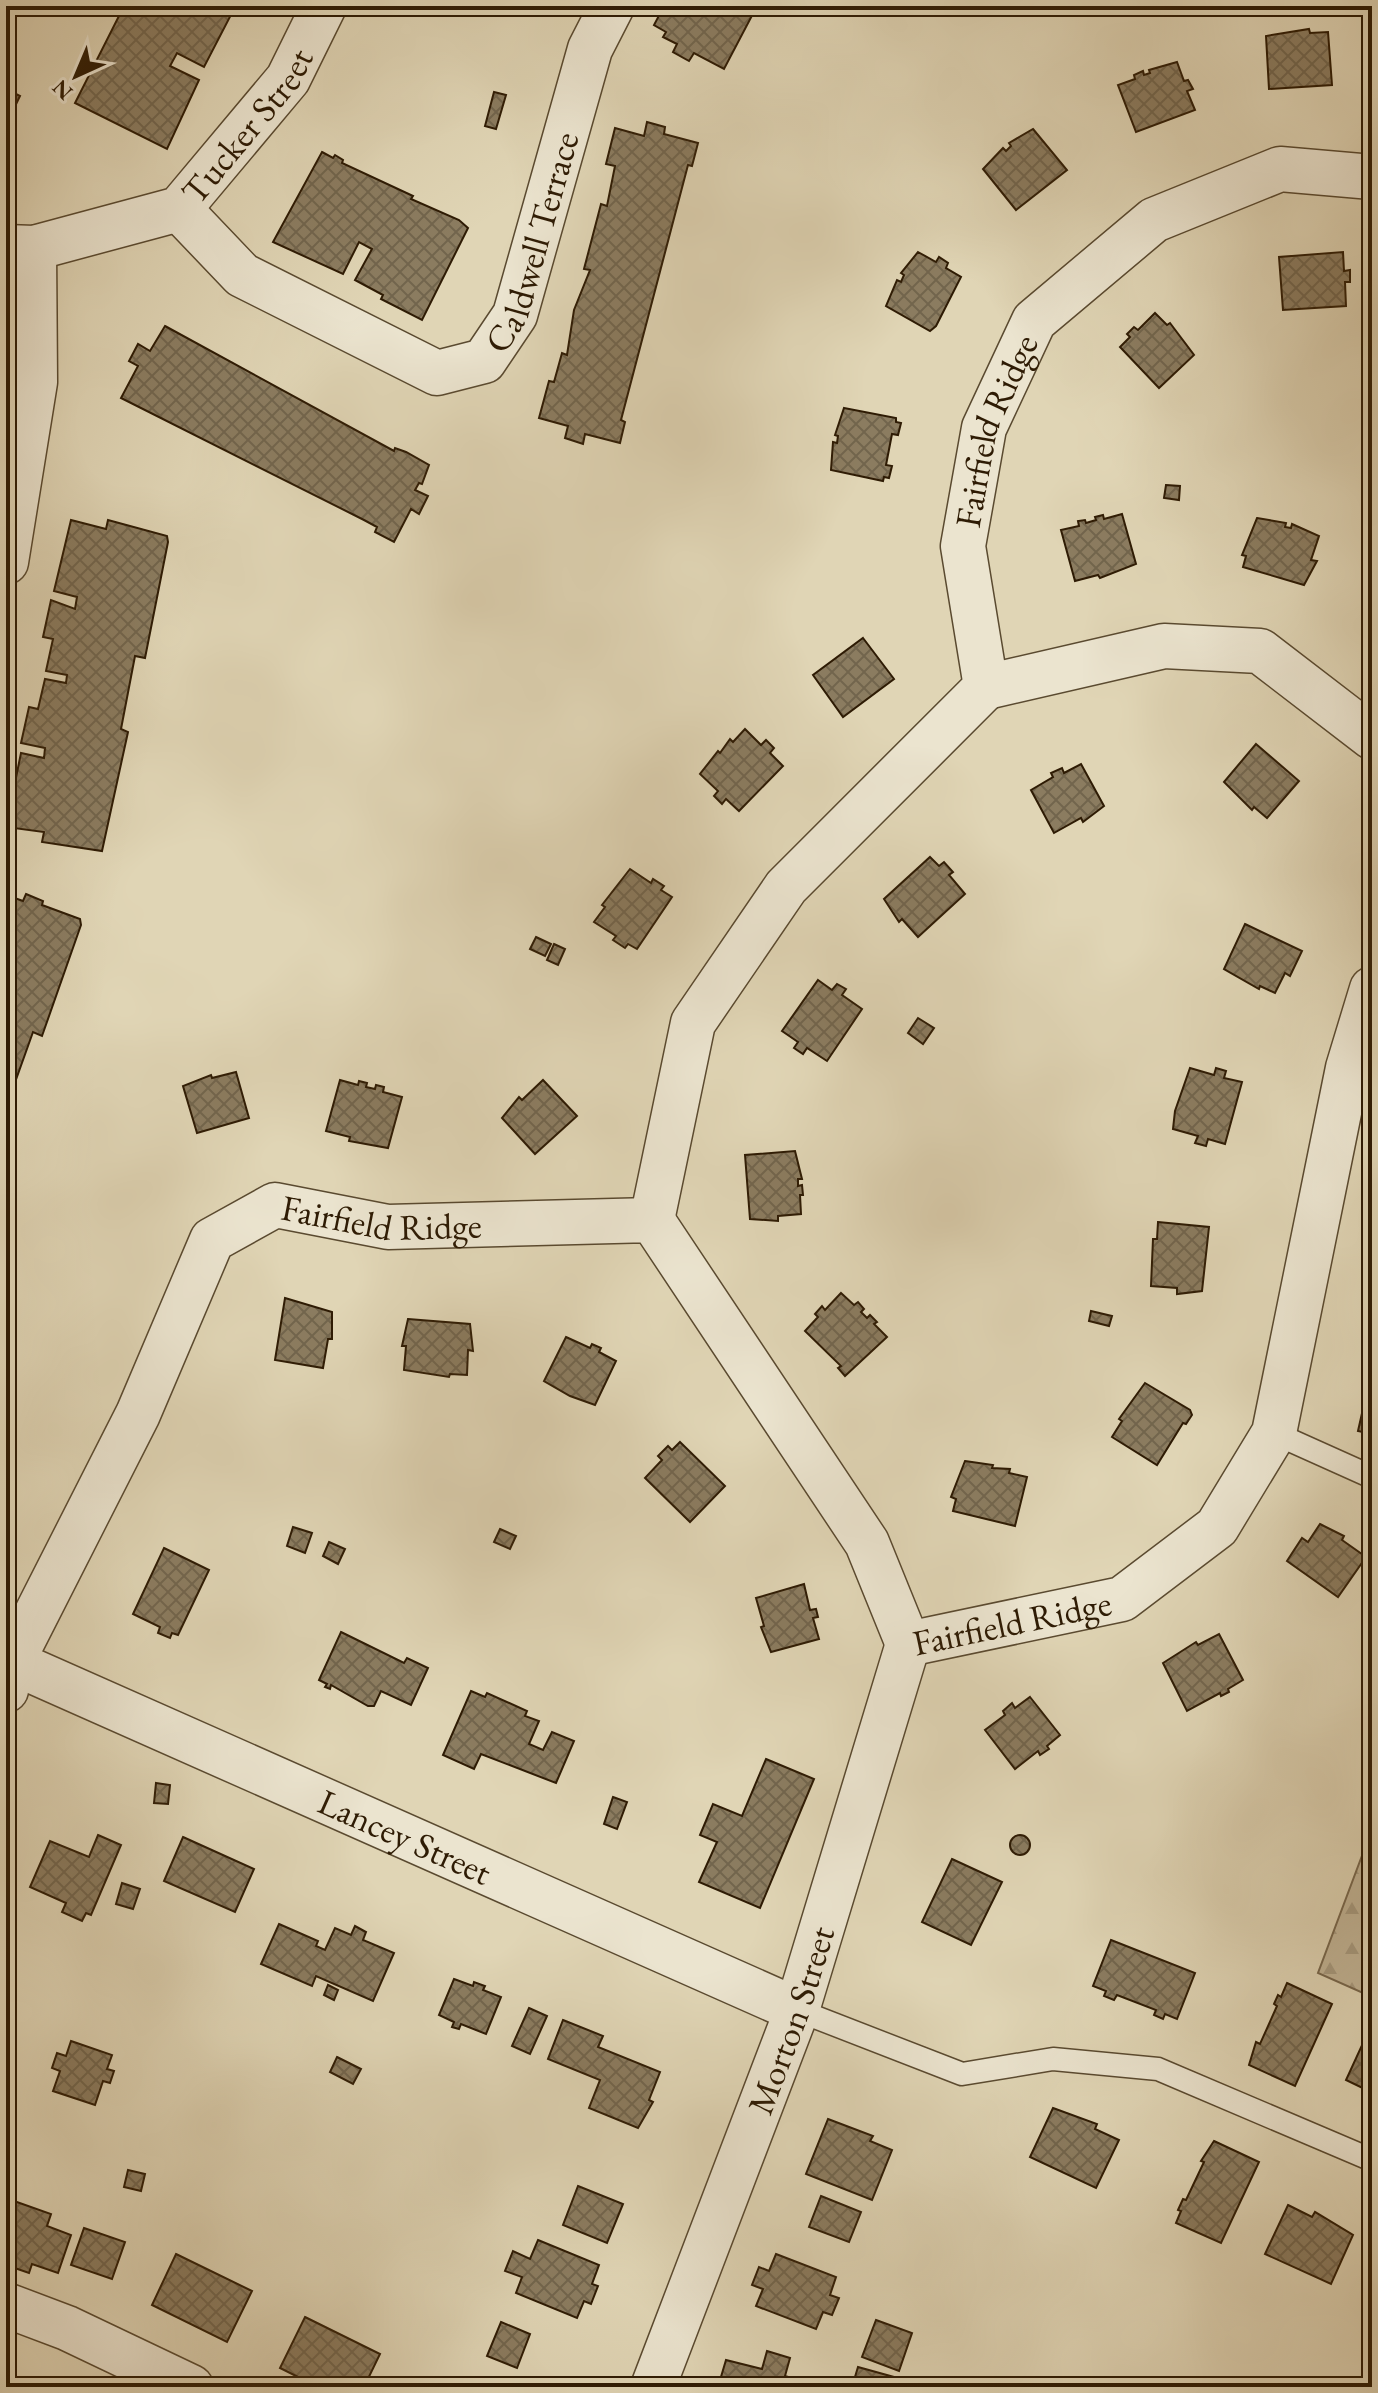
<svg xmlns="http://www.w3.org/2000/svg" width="1378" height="2393" font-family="'EB Garamond',serif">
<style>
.forest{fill:url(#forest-firs);stroke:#78684e;stroke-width:2}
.building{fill:url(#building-cross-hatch);stroke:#2e1b04;stroke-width:2}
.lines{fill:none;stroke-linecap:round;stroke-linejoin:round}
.lane-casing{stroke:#5a4a30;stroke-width:25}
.street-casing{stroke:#5a4a30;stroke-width:47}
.lane{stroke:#ebe4cf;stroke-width:22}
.street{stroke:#ebe4cf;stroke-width:44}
.labels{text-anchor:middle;stroke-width:8;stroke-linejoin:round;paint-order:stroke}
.street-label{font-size:36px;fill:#2e1b04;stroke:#ebe4cf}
</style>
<defs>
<pattern id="forest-firs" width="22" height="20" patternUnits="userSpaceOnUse" patternTransform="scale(2)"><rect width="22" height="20" fill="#c2b597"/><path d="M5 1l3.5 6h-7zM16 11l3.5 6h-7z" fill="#a79b80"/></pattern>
<pattern id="building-cross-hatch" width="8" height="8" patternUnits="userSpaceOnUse" patternTransform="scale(2)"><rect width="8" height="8" fill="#8b7c60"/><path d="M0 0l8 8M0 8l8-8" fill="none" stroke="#72654d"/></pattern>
</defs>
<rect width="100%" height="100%" fill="#e0d5b5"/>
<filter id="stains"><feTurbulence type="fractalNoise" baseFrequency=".0025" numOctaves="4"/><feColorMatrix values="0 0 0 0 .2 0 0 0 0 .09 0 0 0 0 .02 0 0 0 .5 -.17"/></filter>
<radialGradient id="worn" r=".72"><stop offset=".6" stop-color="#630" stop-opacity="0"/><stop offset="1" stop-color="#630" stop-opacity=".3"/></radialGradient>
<!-- forest -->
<polygon class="forest" points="1372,1829 1372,1997 1318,1973"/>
<!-- building -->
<g class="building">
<polygon points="124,6 228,6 234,9 204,67 177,53 170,66 199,80 167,149 75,103"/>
<polygon points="664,6 757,6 724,69 694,53 689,61 673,52 677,44 663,37 666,32 654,25"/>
<polygon points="1309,29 1310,33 1328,32 1332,85 1269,89 1266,36"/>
<polygon points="1177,62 1184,81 1188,80 1193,89 1187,91 1195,110 1136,132 1118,85 1135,79 1134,75 1143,71 1144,75 1150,73 1149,70"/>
<polygon points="6,89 20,96 6,125"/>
<polygon points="494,92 506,95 496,129 485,126"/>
<polygon points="647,122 665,127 664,134 698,143 692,166 688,165 621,420 625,422 620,443 585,434 583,444 565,438 568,426 539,418 549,381 554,382 562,353 567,355 574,310 590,270 584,269 601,204 607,206 615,166 606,164 615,128 644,136"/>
<polygon points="1033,129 1067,170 1016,210 983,169 1003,148 1006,151 1011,146 1009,143"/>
<polygon points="322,152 333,158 335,155 343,160 342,163 413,196 411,199 459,220 468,228 422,320 381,299 383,295 355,280 372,249 359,242 343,274 273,242"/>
<polygon points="918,252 936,262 939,257 948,263 946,268 961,277 936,326 930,331 886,306 897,280 901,282 904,275 901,273"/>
<polygon points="1343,252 1344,271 1350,270 1350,282 1345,282 1346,306 1283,310 1279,257"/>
<polygon points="1155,313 1167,325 1170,323 1194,355 1159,388 1120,347 1130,337 1127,334 1134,327 1138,330"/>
<polygon points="165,326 394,451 395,448 406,452 429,465 422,484 419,483 415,490 428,496 419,514 411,509 394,542 375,532 377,527 364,520 121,398 138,366 129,361 138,344 150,351"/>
<polygon points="844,408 896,418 896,422 901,423 898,435 892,434 886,465 892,466 889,478 884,477 883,481 831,470 833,442 837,443 838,436 835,435"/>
<polygon points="1166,485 1180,486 1179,500 1164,498"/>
<polygon points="1122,514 1136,564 1100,578 1098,575 1075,581 1061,530 1079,526 1078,521 1085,520 1086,523 1096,520 1095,517 1103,515 1104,519"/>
<polygon points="1257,518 1286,523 1285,527 1291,528 1292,524 1319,536 1311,560 1317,561 1304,585 1243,567 1246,556 1242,555"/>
<polygon points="71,520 106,529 108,520 167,536 168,542 145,658 135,656 121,729 128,732 102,851 42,842 44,832 6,827 21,753 44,758 45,748 21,743 29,707 38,709 45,679 66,683 67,675 46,671 53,639 43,637 51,600 75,609 77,597 54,591"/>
<polygon points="863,638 894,679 843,717 813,675"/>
<polygon points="745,729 761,745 766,740 774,748 770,753 783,766 739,811 726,799 722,804 714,796 718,791 700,774 718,751 720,753 730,739 733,742"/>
<polygon points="1256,744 1299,781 1267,818 1254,807 1252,810 1224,782"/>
<polygon points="1081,764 1104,806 1083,822 1081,818 1054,833 1031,790 1053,777 1051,773 1062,768 1064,773"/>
<polygon points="930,857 939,866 944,862 953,872 949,875 965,894 918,937 902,919 899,922 884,899"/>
<polygon points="630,869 651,883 653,879 664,886 661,890 672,897 637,949 628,944 625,948 613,940 616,936 594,922 605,907 602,905"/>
<polygon points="26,894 43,901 42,905 80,919 81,925 42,1036 33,1032 8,1102 15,1104 6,1131 6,895 23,901"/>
<polygon points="1245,924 1302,951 1290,976 1285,973 1275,993 1260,986 1259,989 1224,969"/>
<polygon points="536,937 551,944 545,956 530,949"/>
<polygon points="554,944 565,949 558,965 547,960"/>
<polygon points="818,980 832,990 837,984 846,989 842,995 862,1009 827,1061 807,1048 803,1054 794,1048 798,1042 782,1031"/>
<polygon points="918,1018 934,1028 923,1044 908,1033"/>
<polygon points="1190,1068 1214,1075 1216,1068 1226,1071 1224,1078 1242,1082 1225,1144 1208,1139 1206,1146 1195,1143 1198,1136 1173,1129 1175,1111"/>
<polygon points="236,1072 249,1118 197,1133 183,1086 211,1075 212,1078"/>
<polygon points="340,1080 358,1085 359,1081 367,1083 366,1087 375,1089 376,1085 384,1087 383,1092 402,1097 388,1148 349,1141 350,1137 326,1131"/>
<polygon points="543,1080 577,1116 535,1154 502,1118 519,1097 522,1100"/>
<polygon points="795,1151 802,1179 798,1179 798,1186 802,1185 803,1195 800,1195 801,1214 778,1216 778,1221 750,1219 745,1155"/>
<polygon points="1158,1222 1209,1227 1202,1291 1177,1294 1177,1288 1151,1286 1153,1239 1157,1239"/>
<polygon points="841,1293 854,1305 858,1302 864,1309 861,1312 867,1318 870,1315 877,1322 874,1324 887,1337 845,1376 838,1368 841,1366 805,1331 818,1317 815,1314 822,1306 825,1310"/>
<polygon points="285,1298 332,1312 332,1339 328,1339 323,1368 275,1360"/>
<polygon points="1091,1311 1112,1316 1109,1326 1089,1321"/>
<polygon points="408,1319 470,1324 473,1351 468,1350 467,1375 450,1374 449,1377 404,1370 406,1346 402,1346"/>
<polygon points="566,1337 590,1348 592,1344 601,1348 599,1352 616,1361 595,1405 570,1396 544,1381"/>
<polygon points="1372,1369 1372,1434 1358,1431"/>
<polygon points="1145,1383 1190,1410 1192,1415 1186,1424 1183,1423 1157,1465 1112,1437 1122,1421 1119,1419"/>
<polygon points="680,1442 725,1486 690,1522 645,1478 662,1460 658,1456 668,1446 672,1450"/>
<polygon points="965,1461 993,1465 992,1468 1010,1469 1009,1473 1027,1477 1015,1526 953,1511 956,1499 951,1497"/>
<polygon points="1320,1524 1344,1536 1342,1540 1366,1557 1338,1597 1287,1561 1302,1538 1308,1542"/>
<polygon points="293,1527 312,1533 305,1553 287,1546"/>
<polygon points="500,1529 516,1536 510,1549 494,1542"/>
<polygon points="329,1542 345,1549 338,1564 323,1556"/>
<polygon points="164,1548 209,1570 178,1635 172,1633 170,1638 158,1633 160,1627 133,1614"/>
<polygon points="804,1584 810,1610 816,1609 818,1617 813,1618 819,1639 771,1652 761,1627 764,1626 756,1598"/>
<polygon points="341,1632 404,1663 407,1658 428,1668 411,1705 381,1691 374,1706 368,1706 331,1685 330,1689 325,1687 327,1684 319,1680"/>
<polygon points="1219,1634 1243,1680 1228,1689 1229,1692 1221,1696 1220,1693 1187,1711 1163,1663 1196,1642 1198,1645"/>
<polygon points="471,1691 485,1697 487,1693 527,1711 525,1716 539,1721 529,1744 543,1750 552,1732 574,1741 556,1783 481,1754 474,1769 443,1755"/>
<polygon points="1030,1697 1060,1735 1047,1746 1049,1749 1040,1755 1038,1751 1015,1769 985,1730 1005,1715 1003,1711 1012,1703 1015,1708"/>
<polygon points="766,1759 814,1779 760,1908 699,1882 717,1842 700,1835 713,1804 742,1816"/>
<polygon points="156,1783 170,1785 168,1804 154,1803"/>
<polygon points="613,1797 627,1802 617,1829 604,1824"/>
<polygon points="98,1835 121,1845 91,1915 86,1913 82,1921 62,1912 66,1903 30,1887 50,1841 89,1857"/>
<circle cx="1020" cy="1845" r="10"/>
<polygon points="183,1837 254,1869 235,1912 164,1881"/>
<polygon points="952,1859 1002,1882 971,1945 922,1922"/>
<polygon points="122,1883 140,1889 133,1909 116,1904"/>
<polygon points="279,1924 318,1941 316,1946 325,1950 335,1928 351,1935 355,1926 366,1932 363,1940 394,1953 373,2001 316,1976 312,1986 261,1964"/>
<polygon points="1111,1940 1195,1973 1177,2019 1165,2014 1163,2019 1154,2015 1156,2010 1117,1995 1114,2000 1104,1996 1106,1991 1093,1986"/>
<polygon points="454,1979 473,1986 474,1982 485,1986 483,1990 501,1997 486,2034 461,2024 459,2029 452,2027 454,2022 439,2015"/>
<polygon points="1287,1983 1332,2004 1295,2086 1249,2065 1256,2042 1260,2044 1277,2006 1274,2004 1278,1995 1281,1997"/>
<polygon points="328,1985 338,1990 334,2000 324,1995"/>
<polygon points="529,2008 547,2016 530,2054 512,2046"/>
<polygon points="563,2020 603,2036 598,2047 660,2072 649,2100 653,2102 638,2128 589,2108 600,2080 548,2059"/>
<polygon points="1369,2030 1372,2031 1372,2099 1368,2097 1371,2092 1346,2080"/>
<polygon points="71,2041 112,2055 107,2069 114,2071 110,2083 103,2081 95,2105 53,2091 60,2071 52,2068 57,2053 66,2056"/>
<polygon points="337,2057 361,2069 353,2084 330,2072"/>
<polygon points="1053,2108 1097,2124 1095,2129 1119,2140 1096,2188 1030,2157"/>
<polygon points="828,2119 873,2136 870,2141 892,2150 872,2200 806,2174"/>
<polygon points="1214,2141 1259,2162 1221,2243 1176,2223 1181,2211 1178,2210 1183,2199 1186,2200 1204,2162 1201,2161"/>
<polygon points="128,2170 145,2174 141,2191 124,2187"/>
<polygon points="578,2186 623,2204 607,2243 563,2225"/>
<polygon points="821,2196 861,2212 849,2242 809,2227"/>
<polygon points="14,2201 51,2214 47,2226 71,2235 58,2273 32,2264 29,2273 6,2265 6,2225"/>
<polygon points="1288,2205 1312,2217 1315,2212 1353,2235 1331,2284 1265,2254"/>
<polygon points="84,2228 125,2242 112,2279 71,2265"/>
<polygon points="538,2240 599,2265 592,2284 598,2286 591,2304 584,2301 577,2318 516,2293 522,2277 505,2271 513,2251 530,2259"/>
<polygon points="176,2254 252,2291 227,2342 152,2305"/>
<polygon points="776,2254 836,2277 830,2295 839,2298 832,2315 823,2312 816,2329 756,2306 763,2289 752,2285 759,2267 769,2271"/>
<polygon points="305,2317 380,2354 364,2387 318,2387 280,2368"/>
<polygon points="876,2320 912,2333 899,2371 862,2357"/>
<polygon points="501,2322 530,2334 517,2368 487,2356"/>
<polygon points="767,2351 790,2358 785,2376 804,2382 803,2387 718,2387 726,2360 762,2369"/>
<polygon points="858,2367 894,2377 891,2387 852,2387"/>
<polygon points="6,2375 24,2381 22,2385 30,2387 6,2387"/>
</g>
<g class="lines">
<!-- lane casing -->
<g class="lane-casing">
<g id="lane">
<polyline points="1274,1433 1372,1477"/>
<polyline points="797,2010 962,2074 1053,2059 1158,2069 1372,2160"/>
</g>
</g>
<!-- street casing -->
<g class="street-casing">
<g id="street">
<path id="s1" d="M 179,209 L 242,275 L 437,373 L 484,361 L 515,315 L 590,49 L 612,6"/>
<path id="s2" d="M 6,247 L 34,248 L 179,209 L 288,79 L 324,6"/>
<polyline points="6,562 35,382 34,248"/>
<polyline points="986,687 1164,646 1260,651 1372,737"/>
<path id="s3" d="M 652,1220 L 693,1023 L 786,887 L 986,687 L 963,546 L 984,428 L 1034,321 L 1154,220 L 1280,169 L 1372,177"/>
<path id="s4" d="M 908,1644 L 1122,1599 L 1217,1527 L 1274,1433 L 1348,1068 L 1372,989"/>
<path id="s5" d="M 12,1662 L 797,2010"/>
<path id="s6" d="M 6,1690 L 12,1662 L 138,1414 L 212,1240 L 275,1205 L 388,1227 L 652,1220 L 867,1543 L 908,1644"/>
<polyline points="6,2305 67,2328 191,2387"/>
<path id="s7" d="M 653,2387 L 797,2010 L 908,1644"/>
</g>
</g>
<!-- lane -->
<use href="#lane" class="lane"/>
<!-- street -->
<use href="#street" class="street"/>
</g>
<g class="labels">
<!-- street labels -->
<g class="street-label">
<text dy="13" stroke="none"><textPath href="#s2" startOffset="286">Tucker Street</textPath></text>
<text dy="13" stroke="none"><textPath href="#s1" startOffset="488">Caldwell Terrace</textPath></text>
<text dy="13" stroke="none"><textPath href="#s3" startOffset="912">Fairfield Ridge</textPath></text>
<text dy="13" stroke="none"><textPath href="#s6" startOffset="676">Fairfield Ridge</textPath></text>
<text dy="13" stroke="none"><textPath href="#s4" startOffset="106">Fairfield Ridge</textPath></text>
<text dy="13" stroke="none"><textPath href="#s5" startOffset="430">Lancey Street</textPath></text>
<text dy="13" stroke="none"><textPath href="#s7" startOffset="392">Morton Street</textPath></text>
</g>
</g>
<!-- margin -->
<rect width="1378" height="2393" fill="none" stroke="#e0d5b5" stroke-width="32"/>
<rect x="8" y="8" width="1362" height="2377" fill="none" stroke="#2e1b04" stroke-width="4"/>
<rect x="16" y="16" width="1346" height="2361" fill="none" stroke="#2e1b04" stroke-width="2"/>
<!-- north arrow -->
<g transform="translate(76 76) rotate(224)" stroke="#ebe4cf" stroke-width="6" paint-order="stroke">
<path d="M0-6L14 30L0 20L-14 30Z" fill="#2e1b04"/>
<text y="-12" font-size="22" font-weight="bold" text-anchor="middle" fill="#2e1b04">N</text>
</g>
<rect width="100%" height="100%" filter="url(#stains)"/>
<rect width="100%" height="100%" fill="url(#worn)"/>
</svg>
